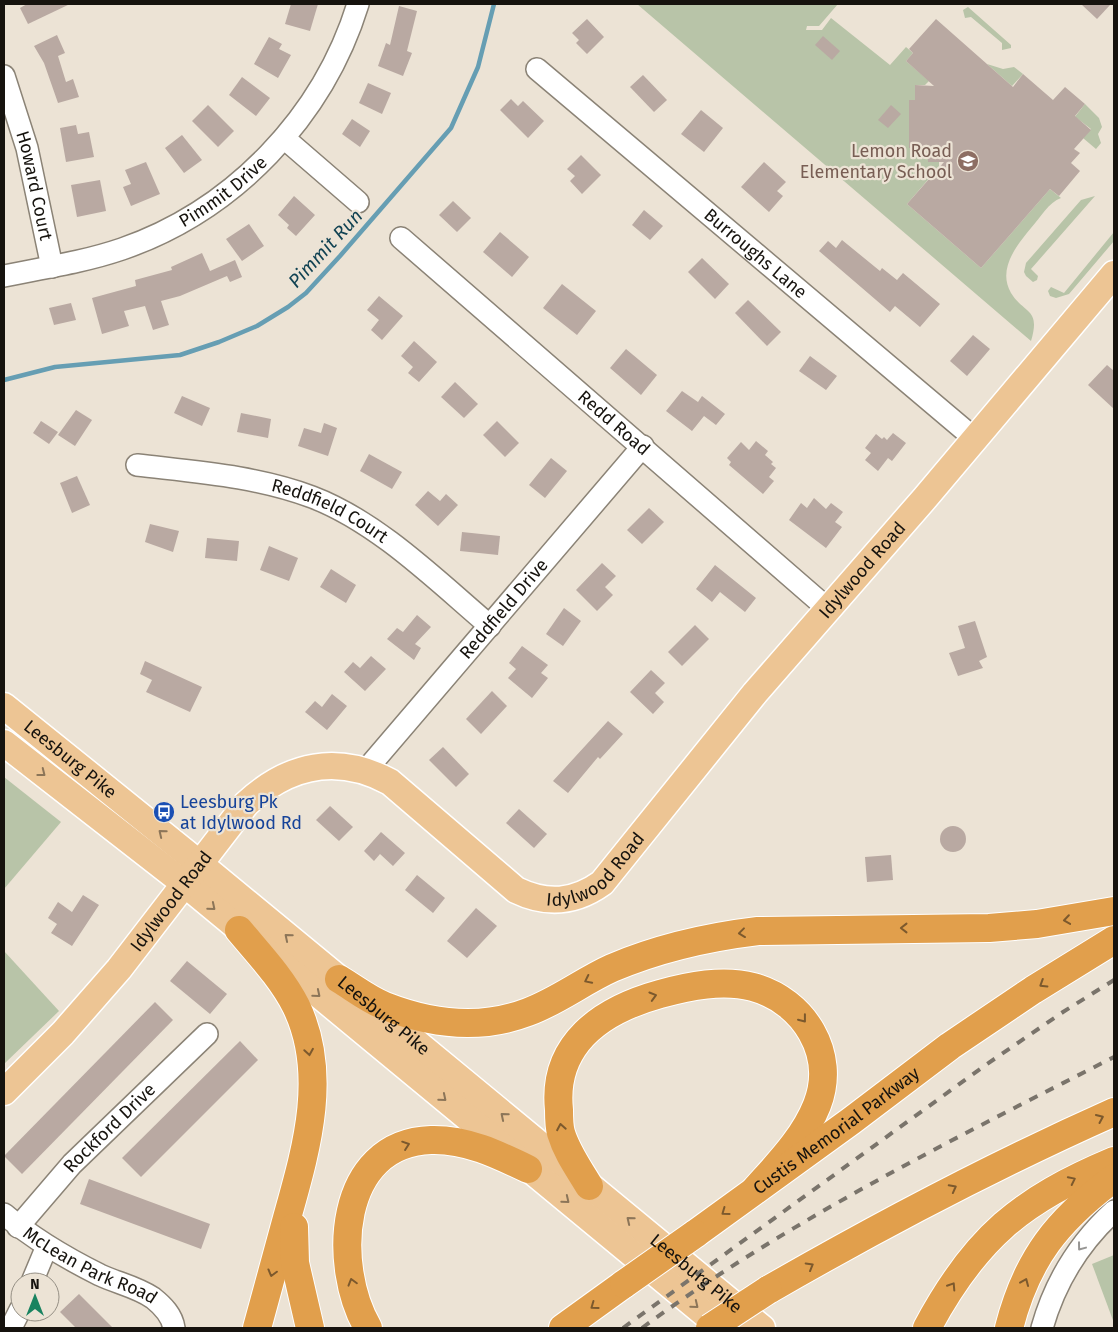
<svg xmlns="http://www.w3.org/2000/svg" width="1118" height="1332" font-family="'Fira Sans',sans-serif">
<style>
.green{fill:#b8c4a8}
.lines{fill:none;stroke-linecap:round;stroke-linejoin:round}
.stream{stroke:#669eb3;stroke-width:4.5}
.building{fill:#b9a9a2}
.minor-casing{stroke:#8b8376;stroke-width:24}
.major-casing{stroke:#fff;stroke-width:29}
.highway-casing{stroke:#fff;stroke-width:30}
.minor{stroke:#fff;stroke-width:21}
.major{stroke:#edc594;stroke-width:26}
.highway{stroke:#e19f4c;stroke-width:28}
.rail{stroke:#7a746b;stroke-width:4;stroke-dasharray:9 9;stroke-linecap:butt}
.highway-bridge-casing{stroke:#fff;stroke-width:30;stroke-linecap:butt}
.highway-bridge{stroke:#e19f4c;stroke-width:28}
.oneway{stroke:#8c7558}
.oneway2{stroke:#7c592d}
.oneway3{stroke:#969593}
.labels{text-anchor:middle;stroke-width:4.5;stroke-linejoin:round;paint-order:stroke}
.education-label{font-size:18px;fill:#785e54;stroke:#ece3d5;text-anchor:end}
.street-label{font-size:18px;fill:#16130e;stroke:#ece3d5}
.transit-label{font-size:18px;fill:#164399;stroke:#ece3d5;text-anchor:start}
.water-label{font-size:19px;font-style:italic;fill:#124353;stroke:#ece3d5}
</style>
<rect width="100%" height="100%" fill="#ece3d5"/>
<!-- green -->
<g class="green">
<path d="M 637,4 L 838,4 L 819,26 L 807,26 L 806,30 L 822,30 L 831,18 L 890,65 L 906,47 L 913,53 L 906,61 L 929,81 L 925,85 L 915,85 L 915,100 L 909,100 L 909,147 L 928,148 L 928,161 L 939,162 L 939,167 L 907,204 L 981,268 L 1050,189 L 1061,198 C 1049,202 1040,218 1031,228 C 1017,245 997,269 1011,293 C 1024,314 1041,308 1031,341 Z"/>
<polygon points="968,7 1011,45 1011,48 1002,50 1002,43 971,17 965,18 963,10"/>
<polygon points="987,64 1003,69 1014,67 1023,74 1012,86"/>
<polygon points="1085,104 1099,118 1102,127 1098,134 1101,143 1096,149 1083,138 1091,129 1078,119 1074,118"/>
<polygon points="1095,196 1031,269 1038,276 1037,280 1033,282 1026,276 1024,272 1026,263 1081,200"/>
<polygon points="1114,232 1114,241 1069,294 1056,298 1050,296 1048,291 1051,287 1064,293"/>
<polygon points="4,777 61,822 4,889"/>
<polygon points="4,951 59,1011 4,1064"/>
<polygon points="1114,1255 1114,1323 1092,1264"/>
</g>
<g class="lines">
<!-- stream -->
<polyline class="stream" points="4,380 55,367 180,355 219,342 257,326 288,307 306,293 340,256 451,128 478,67 494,4"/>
</g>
<!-- building -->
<g class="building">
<polygon points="27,4 70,4 28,24 20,8"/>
<polygon points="291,4 318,4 310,31 285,24"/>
<polygon points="1081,4 1111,4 1097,19"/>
<polygon points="399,6 417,11 407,51 412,53 403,76 378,66 386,43 390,45"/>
<polygon points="587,19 604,37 587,54 576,43 579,40 572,33"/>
<polygon points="936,19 1013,87 1023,74 1053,100 1065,87 1085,104 1075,116 1091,130 1074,149 1080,153 1071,163 1080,171 1059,196 1050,189 981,268 907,204 944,162 928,162 928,148 909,148 909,100 915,100 915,85 934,86 906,61 913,53 909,49"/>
<polygon points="57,35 65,53 58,56 66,82 73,79 79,97 58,103 44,63 34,46"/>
<polygon points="823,36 840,51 832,60 815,45"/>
<polygon points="269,37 282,44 279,49 291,55 278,78 254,64"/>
<polygon points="643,75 667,100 654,112 630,87"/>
<polygon points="242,77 270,98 256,116 229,95"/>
<polygon points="368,83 391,93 382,114 359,103"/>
<polygon points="511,99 518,106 523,101 544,121 528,138 500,110"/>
<polygon points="208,105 234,131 218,147 192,121"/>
<polygon points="891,105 901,114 888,128 878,120"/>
<polygon points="701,110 723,128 704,152 681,134"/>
<polygon points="352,119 370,131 360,147 342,134"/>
<polygon points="76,125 78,134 89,132 94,157 66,162 60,128"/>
<polygon points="182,135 202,160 184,173 165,148"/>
<polygon points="581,155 601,175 582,194 570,181 575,176 567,169"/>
<polygon points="146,162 160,194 131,206 123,187 131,184 125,170"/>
<polygon points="764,162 786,182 777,191 783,196 769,212 741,187"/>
<polygon points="100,180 106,211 77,217 71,185"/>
<polygon points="294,196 315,215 296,236 287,228 289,225 278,215"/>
<polygon points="453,201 471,218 457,232 439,215"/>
<polygon points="644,210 663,226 650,240 632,225"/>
<polygon points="249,224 264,246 242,261 226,239"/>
<polygon points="500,232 529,257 512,277 483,252"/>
<polygon points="842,240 880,271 882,268 897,280 903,273 940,304 920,327 895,306 890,312 819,251 828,241 836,248"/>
<polygon points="202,253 210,271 235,260 242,277 230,282 227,276 180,296 161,301 169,325 153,330 145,306 124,311 129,326 102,334 92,298 136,286 135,280 172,270 171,267"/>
<polygon points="702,258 729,284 715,299 688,272"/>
<polygon points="562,284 596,311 577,335 543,308"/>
<polygon points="379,296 403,316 382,340 371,330 379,320 367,310"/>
<polygon points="748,300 781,332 767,346 735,313"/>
<polygon points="71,303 76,320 54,325 49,308"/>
<polygon points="973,335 990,349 967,376 950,361"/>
<polygon points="414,341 437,362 419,382 408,373 413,367 401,356"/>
<polygon points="626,349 657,375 641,395 610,368"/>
<polygon points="810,356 837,376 826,390 799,371"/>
<polygon points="1107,365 1114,371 1114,409 1088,385"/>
<polygon points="455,382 478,404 464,418 441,397"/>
<polygon points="682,391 698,402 702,396 725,414 716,425 704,416 692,431 666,411"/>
<polygon points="182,396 210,408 202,426 174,413"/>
<polygon points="76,410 92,420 75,446 58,435"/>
<polygon points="241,413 271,419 268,438 237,432"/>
<polygon points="41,421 58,432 49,444 33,433"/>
<polygon points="497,421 519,443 505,457 483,435"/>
<polygon points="324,423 337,428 328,456 298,446 304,428 321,433"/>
<polygon points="893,433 906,443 892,461 888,458 878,471 865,460 871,453 865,448 876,434 882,439 884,437 887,440"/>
<polygon points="756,441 768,451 765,455 773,462 771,464 776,468 769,477 774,481 763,494 729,465 731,462 727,458 741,442 749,450"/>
<polygon points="369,454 402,472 392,489 360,471"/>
<polygon points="551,458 567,471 545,498 529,485"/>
<polygon points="77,476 90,505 72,513 60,483"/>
<polygon points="428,491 440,501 446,494 458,505 438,526 415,505"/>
<polygon points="814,498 826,509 831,503 843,512 835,522 842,527 826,548 789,520 801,503 807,508"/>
<polygon points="649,508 664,522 642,544 627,530"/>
<polygon points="150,524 179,531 173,552 145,542"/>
<polygon points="462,532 500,536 498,555 460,551"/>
<polygon points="207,538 239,541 237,561 205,558"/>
<polygon points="269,546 298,558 289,581 260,570"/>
<polygon points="602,563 616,576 605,587 613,595 597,611 576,590"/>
<polygon points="715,565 756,598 745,612 720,592 712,602 696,589"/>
<polygon points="331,569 356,585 346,603 320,587"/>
<polygon points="564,608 581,621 563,646 546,634"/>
<polygon points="417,615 431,627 415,644 421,648 414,660 387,639 397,628 403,632"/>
<polygon points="975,621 987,657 979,661 983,668 958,676 949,653 965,648 958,626"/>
<polygon points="695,625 709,639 682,666 668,652"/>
<polygon points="522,646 548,665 541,673 548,678 532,698 508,678 516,669 509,663"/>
<polygon points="371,656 386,669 365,691 344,672 353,662 360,668"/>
<polygon points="145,661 202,687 190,712 146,692 152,680 140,674"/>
<polygon points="651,670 665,683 655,693 664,702 653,714 630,692"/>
<polygon points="492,691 507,706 481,734 466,719"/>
<polygon points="332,694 347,706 327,730 305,712 315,701 322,707"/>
<polygon points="608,721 623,734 600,759 598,757 568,793 553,781"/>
<polygon points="443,747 469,774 456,787 429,760"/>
<polygon points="330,806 353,827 339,841 316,820"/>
<polygon points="519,809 547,834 534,848 506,823"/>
<circle cx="953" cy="839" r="13"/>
<polygon points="381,832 405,853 393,866 380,854 374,861 364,851"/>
<polygon points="891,855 893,880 867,882 865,857"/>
<polygon points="417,875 445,898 433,913 405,890"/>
<polygon points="83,895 99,905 72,946 51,933 57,924 48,918 58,902 72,912"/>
<polygon points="476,908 497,926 467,958 447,941"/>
<polygon points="187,961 227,994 210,1014 170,981"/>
<polygon points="155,1002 173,1020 22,1174 4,1156"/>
<polygon points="240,1041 258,1060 141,1177 122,1158"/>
<polygon points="89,1179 210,1224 201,1249 80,1204"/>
<polygon points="79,1294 113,1328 76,1328 60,1312"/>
</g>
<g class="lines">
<!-- minor casing -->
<g class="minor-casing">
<g id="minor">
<path id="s1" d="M 537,69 L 975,439"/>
<path id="s2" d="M 4,76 L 27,148 L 52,267"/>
<polyline points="284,138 358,202"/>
<path id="s3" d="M 401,238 L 828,609"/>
<path id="s4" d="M 4,276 C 43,268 84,262 122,249 C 234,210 323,117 358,4"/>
<path id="s5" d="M 137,465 C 196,472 256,476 312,497 C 378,522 437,581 490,626"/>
<path id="s6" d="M 366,770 L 643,446"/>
<path id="s7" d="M 4,1214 C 33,1239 66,1258 100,1275 C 117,1283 137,1287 153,1298 C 163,1306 172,1315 174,1328"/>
<path id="s8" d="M 18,1227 L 72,1164 L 207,1034"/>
<polyline points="32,1282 47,1246"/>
<polyline points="11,1328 20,1310"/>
<path d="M 1042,1328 C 1055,1282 1079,1243 1114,1211"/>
</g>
</g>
<!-- major casing -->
<g class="major-casing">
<g id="major">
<path id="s9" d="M 4,706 L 200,864 L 762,1328"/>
<polyline points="4,743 185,884 722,1328"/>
<path id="s10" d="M 4,1092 L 63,1033 L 119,969 L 246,804 C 289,764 338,754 390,782 L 516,890 C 547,905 574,903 602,883 L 755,693 L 925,498 L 1114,274"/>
</g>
</g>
<!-- highway casing -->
<g class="highway-casing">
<g id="highway">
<path d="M 239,930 C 259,954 282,978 296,1006 C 329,1074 306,1150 287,1218 C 277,1255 267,1291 257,1328"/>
<path d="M 339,979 C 354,988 369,1000 385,1006 C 431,1024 481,1030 528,1012 C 558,1001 583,981 612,968 C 659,948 708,937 758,931 L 989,928 L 1037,924 L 1114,911"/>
<path d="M 589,1186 C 579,1169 567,1153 561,1133 C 559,1126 559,1118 559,1110 C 552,1044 602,1010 660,994 C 689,986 723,979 753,987 C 804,1001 837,1054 817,1105 C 804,1138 778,1164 755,1190"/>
<polyline points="294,1227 295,1263 310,1328"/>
<path id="s11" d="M 695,1234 L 851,1121 L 950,1046 L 1033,990 L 1114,940"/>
<path d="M 768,1290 C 881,1225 995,1165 1114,1112"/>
<path d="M 368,1328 C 332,1266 337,1143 431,1140 C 466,1139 497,1154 528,1169"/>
<polyline points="563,1328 624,1284"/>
<path d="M 927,1328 C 975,1238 1021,1200 1114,1161"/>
<path d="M 1009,1328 C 1027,1258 1057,1221 1114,1178"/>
</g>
</g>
<!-- minor -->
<use href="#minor" class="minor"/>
<!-- major -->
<use href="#major" class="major"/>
<!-- highway -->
<use href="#highway" class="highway"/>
<!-- rail -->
<g class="rail">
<polyline points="623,1328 987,1064 1063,1012 1114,980"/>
<path d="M 642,1328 C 789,1220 952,1140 1114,1057"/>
</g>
<!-- highway-bridge casing -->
<g class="highway-bridge-casing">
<g id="highway-bridge">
<polyline points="624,1284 695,1234"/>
<polyline points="710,1328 768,1290"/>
</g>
</g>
<!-- highway-bridge -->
<use href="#highway-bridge" class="highway-bridge"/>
</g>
<!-- one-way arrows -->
<defs><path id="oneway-chevron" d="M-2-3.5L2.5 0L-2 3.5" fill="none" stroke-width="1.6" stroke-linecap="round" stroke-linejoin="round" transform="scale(1.25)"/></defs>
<g class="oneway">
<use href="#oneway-chevron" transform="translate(42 773) rotate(38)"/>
<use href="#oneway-chevron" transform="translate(162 833) rotate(-141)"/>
<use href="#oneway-chevron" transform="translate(212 907) rotate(40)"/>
<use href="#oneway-chevron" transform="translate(288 937) rotate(-140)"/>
<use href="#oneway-chevron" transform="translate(317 994) rotate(40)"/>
<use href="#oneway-chevron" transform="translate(443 1098) rotate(40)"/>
<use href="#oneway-chevron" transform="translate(504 1116) rotate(-140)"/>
<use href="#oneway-chevron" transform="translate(566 1200) rotate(39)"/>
<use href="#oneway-chevron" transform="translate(630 1220) rotate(-141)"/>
<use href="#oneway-chevron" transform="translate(695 1305) rotate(39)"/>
</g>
<g class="oneway2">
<use href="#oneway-chevron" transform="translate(1067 920) rotate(172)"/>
<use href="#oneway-chevron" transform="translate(904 928) rotate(180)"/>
<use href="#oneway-chevron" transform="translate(742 933) rotate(173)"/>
<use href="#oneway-chevron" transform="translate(588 980) rotate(154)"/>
<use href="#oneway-chevron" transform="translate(1043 984) rotate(148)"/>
<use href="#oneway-chevron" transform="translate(653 996) rotate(-16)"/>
<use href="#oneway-chevron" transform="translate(803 1019) rotate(52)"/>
<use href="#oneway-chevron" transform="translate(309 1052) rotate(81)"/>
<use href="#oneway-chevron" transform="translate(1100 1118) rotate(-24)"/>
<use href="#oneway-chevron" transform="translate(561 1127) rotate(-100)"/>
<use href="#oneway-chevron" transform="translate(406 1145) rotate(-19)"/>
<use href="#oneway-chevron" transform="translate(1072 1180) rotate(-26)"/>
<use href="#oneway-chevron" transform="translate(953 1188) rotate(-28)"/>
<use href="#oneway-chevron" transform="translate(725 1212) rotate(144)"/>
<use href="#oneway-chevron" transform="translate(810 1266) rotate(-30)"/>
<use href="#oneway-chevron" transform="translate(272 1273) rotate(105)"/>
<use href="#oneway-chevron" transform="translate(352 1282) rotate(-106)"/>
<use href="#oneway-chevron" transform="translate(1025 1282) rotate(-67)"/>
<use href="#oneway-chevron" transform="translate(952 1286) rotate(-57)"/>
<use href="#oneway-chevron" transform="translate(594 1306) rotate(144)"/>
</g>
<use class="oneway3" href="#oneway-chevron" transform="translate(1081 1247) rotate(127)"/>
<!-- icons -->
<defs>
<g id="school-disc" transform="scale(1.125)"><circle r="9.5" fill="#8d6e63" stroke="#ece3d5"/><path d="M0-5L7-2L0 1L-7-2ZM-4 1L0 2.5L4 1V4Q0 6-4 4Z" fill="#fff"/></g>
<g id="bus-disc" transform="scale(1.125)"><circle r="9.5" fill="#1a4fb4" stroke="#ece3d5"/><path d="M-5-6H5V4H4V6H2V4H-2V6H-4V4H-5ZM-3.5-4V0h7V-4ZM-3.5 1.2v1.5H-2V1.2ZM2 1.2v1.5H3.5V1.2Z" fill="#fff"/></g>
</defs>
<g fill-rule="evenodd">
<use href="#school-disc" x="968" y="161"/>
<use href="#bus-disc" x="164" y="812"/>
</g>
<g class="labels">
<!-- education labels -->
<g class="education-label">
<text x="952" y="157">Lemon Road<tspan x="952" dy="21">Elementary School</tspan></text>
</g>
<!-- street labels -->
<g class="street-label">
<text dy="6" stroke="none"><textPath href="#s2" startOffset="114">Howard Court</textPath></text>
<text dy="6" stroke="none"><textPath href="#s4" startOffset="238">Pimmit Drive</textPath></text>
<text dy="6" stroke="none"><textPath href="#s1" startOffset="286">Burroughs Lane</textPath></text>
<text dy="6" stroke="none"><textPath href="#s3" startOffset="282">Redd Road</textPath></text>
<text dy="6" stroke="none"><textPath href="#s5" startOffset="200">Reddfield Court</textPath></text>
<text dy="6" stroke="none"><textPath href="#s10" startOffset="1198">Idylwood Road</textPath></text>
<text dy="6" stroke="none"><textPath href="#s6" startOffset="212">Reddfield Drive</textPath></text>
<text dy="6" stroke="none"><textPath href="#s9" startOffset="85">Leesburg Pike</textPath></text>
<text dy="6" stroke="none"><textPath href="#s10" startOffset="792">Idylwood Road</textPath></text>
<text dy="6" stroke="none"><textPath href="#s10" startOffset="254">Idylwood Road</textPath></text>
<text dy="6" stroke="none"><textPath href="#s9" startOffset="490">Leesburg Pike</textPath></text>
<text dy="6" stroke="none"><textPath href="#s8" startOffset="135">Rockford Drive</textPath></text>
<text dy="6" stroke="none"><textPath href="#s11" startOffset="175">Custis Memorial Parkway</textPath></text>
<text dy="6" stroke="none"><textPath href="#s7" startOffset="101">McLean Park Road</textPath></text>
<text dy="6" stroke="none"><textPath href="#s9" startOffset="895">Leesburg Pike</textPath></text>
</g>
<!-- transit labels -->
<g class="transit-label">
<text x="180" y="808">Leesburg Pk<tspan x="180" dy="21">at Idylwood Rd</tspan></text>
</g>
<!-- water labels -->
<g class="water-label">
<text transform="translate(325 248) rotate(-47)" y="7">Pimmit Run</text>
</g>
</g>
<!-- border -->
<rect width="1118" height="1332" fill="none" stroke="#16130e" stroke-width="10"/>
<!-- north arrow -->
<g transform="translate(35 1297)"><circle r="24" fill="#ece3d5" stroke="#969085"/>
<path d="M0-4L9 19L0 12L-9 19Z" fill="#198360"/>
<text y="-8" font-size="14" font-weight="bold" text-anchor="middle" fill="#16130e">N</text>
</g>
</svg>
